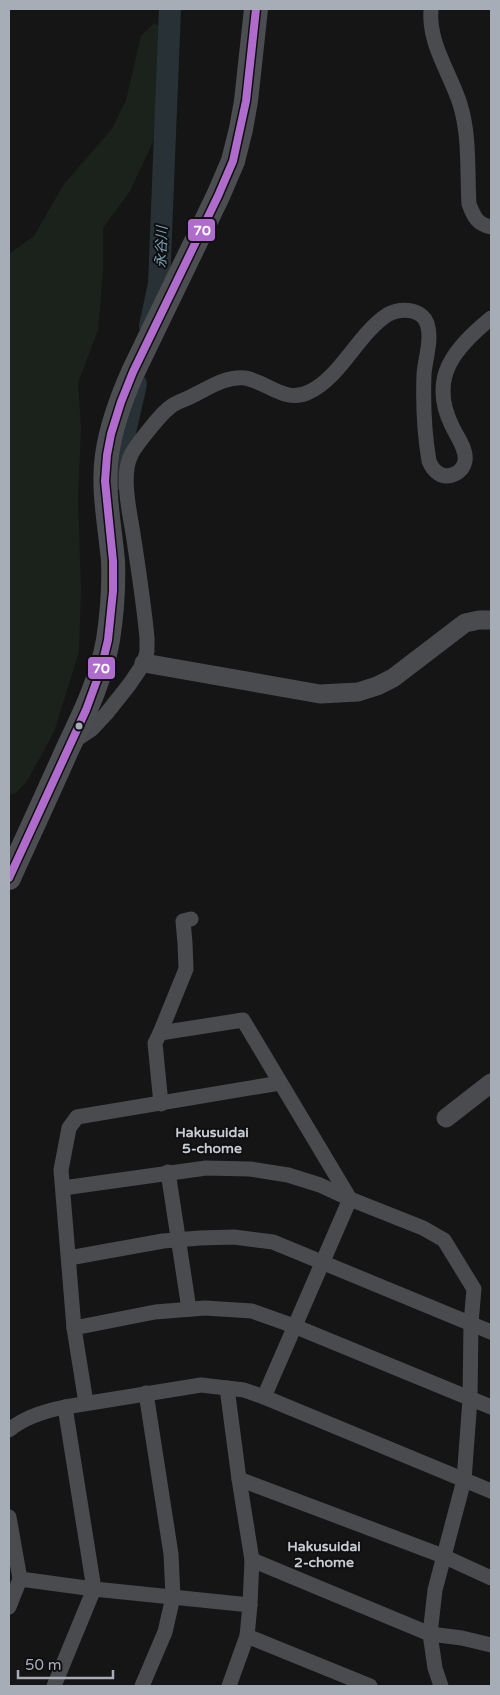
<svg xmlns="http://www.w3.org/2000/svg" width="500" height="1695" font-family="'Varela Round','Noto Sans JP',sans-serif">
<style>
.green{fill:#1b221b}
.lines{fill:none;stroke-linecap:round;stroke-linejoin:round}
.river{stroke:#283236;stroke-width:22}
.minor{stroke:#494b4e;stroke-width:15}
.tertiary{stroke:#494b4e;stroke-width:19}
.primary{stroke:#4b4d50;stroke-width:24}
.bus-1-casing{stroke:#0f0f11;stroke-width:11}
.bus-1{stroke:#b06ccc;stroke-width:8}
.bus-dot{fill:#a6adb6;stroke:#0f0f11;stroke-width:2}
.labels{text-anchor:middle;stroke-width:4;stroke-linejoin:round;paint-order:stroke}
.water-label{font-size:14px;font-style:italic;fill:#7da1b1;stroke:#0f0f11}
.neighbourhood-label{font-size:14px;font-weight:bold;fill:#c7cbd2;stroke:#0f0f11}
.line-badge{stroke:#0f0f11;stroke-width:2}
.badge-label{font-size:14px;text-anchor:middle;font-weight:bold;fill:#fff}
</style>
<rect width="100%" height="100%" fill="#151515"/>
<!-- green -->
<polygon class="green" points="154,23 165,30 159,112 153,142 130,191 103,228 103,273 98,330 78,383 81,428 78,499 81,589 79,652 54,732 27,781 16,793 9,795 9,254 34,236 64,184 112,129 126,100 141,36"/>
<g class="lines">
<!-- river -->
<g class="river">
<polyline points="150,326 159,284 170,9"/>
<polyline points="114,480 136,384"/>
</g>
<!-- minor -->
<g class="minor">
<path d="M 431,9 C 428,44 450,72 460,104 C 470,136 467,171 469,204 C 474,217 477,224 491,227"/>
<path d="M 74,741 L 92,729 L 106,714 L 129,685 L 144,663 L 147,651 L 147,638 C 144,605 139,573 134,540 C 131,518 120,476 131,455 C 135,446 161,414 169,408 C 175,402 185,400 192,396 C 209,388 225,376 245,378 C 268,382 285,404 309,392 C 340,378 358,334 387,315 C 397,309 413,308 422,316 C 428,321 429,330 429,337 C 429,349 425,362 424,374 C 423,403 424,432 429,461 C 431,466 433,470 438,473 C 448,480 463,473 465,461 C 467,449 457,437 452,426 C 428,377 455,348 491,318"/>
<polyline points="160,1033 186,969 185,943 183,921 191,919"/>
<polyline points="161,1104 155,1043 160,1033 243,1020 350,1199"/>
<polyline points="168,1172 189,1309"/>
<polyline points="63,1188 206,1168 250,1169 288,1175 320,1185 350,1199 423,1228 444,1240 474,1289 471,1323 470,1399 464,1480 435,1590 430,1634 435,1668 441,1686"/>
<polyline points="69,1258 163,1241 200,1238 234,1237 273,1242 491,1332"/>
<polyline points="74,1328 155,1312 205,1308 252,1311 294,1326 491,1407"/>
<polyline points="227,1388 239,1479 252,1560 250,1605 247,1636 229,1686"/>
<polyline points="264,1397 350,1199"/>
<polyline points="86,1403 74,1328 61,1170 69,1128 77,1117 280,1083"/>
<path d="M 9,1430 C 25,1417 44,1411 65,1407 L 201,1385 L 244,1390 L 264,1397 L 491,1491"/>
<polyline points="239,1479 443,1556 491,1578"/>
<polyline points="9,1517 20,1579 9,1607"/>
<polyline points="252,1560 430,1634 462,1638 491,1645"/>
<polyline points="20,1579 94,1589 250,1605"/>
<polyline points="247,1636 370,1686"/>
<polyline points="54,1686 94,1589 65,1407"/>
<polyline points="142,1686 165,1632 173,1597 171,1554 146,1393"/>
</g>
<!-- tertiary -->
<g class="tertiary">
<polyline points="144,663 320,694 358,692 377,686 393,678 465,623 479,620 491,620"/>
<polyline points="446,1118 491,1083"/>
</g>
<!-- primary -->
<path class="primary" d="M 9,878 C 28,836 48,793 67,750 C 84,714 101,680 108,640 C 112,614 114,587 113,561 C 110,526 102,490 107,455 C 111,426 121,399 133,372 L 218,196 L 233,161 L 241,129 L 246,101 L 256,9"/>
<!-- bus-1 casing -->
<g class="bus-1-casing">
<polyline id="bus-1" points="9,878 86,710 101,669 108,640 113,591 113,561 105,481 107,455 111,434 121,402 133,372 218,196 233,161 246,101 256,9"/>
</g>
<!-- bus-1 -->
<use href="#bus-1" class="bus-1"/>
</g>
<!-- markers -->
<circle class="bus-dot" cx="79" cy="726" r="4.5"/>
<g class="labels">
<!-- water labels -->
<g class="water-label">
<text transform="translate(161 247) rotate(-88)" y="5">永谷川</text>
</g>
<!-- neighbourhood labels -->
<g class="neighbourhood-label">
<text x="212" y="1137">Hakusuidai<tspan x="212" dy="16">5-chome</tspan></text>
<text x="324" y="1551">Hakusuidai<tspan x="324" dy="16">2-chome</tspan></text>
</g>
</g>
<g class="line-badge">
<rect x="187" y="218" width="29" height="24" rx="5" fill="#b06ccc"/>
<rect x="87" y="656" width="29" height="24" rx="5" fill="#b06ccc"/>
</g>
<g class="badge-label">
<text x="202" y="235">70</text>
<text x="101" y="673">70</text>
</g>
<!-- border -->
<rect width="500" height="1695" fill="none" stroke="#a6adb6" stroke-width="20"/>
<!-- scale -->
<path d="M18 1670v8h95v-8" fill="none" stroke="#a6adb6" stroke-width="2.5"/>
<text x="25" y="1670" font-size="15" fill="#a6adb6" stroke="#0f0f11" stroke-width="4" paint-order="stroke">50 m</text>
</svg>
